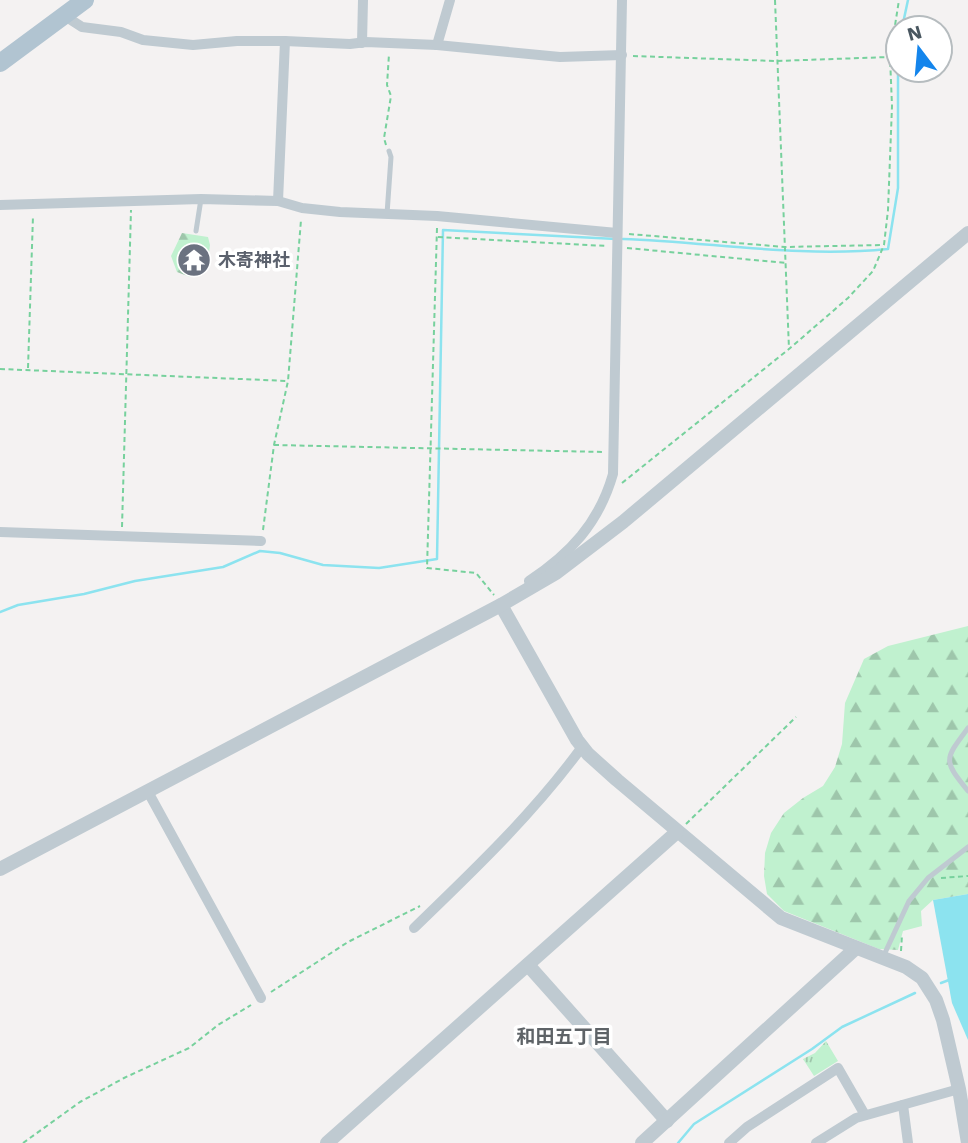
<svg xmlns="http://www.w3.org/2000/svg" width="968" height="1143" font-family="'Work Sans','Noto Sans JP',sans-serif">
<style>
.forest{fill:url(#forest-firs)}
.park{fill:url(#park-tufts)}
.water{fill:#8ce3ef}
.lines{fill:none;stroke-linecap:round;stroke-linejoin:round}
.stream{stroke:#8ce3ef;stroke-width:2.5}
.path{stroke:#77d19d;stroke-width:2;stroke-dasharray:5 3.5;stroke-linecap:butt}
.service{stroke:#bfcad1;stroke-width:5}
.minor{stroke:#bfcad1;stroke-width:10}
.tertiary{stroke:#bfcad1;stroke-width:14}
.primary{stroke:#b1c4d1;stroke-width:18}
.labels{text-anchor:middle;stroke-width:7;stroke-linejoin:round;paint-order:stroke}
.worship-label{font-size:18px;font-weight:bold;fill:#5b616d;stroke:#fff;text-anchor:start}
.neighbourhood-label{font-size:19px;font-weight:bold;fill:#5e6367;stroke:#fff}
</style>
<defs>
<pattern id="forest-firs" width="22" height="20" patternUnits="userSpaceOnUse" patternTransform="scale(1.75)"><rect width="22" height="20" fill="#c0f1cf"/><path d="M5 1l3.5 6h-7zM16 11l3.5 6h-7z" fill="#9ec6ab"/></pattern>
<pattern id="park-tufts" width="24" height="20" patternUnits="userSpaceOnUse" patternTransform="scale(1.75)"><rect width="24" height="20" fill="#c0f1cf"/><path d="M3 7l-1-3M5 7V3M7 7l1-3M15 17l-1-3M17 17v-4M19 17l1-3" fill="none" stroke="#9ec6ab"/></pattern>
</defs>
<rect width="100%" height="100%" fill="#f4f2f2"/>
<!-- forest -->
<g class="forest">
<polygon points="182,233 208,237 210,245 207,270 190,277 177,272 171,256"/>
<polygon points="968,626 968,894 933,900 921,911 922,926 903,931 898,950 879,949 784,911 767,894 764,876 765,853 771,833 784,813 803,798 823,786 835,767 842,744 845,703 864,659 888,646"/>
</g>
<!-- park -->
<polygon class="park" points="826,1041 838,1061 814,1076 803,1059 815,1053"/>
<!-- water -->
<polygon class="water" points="968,894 968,1040 952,1003 933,900"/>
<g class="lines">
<!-- stream -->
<g class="stream">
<polyline points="902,28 908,0"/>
<path d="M 623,239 C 711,242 799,258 888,249 L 898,188 L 898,55"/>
<polyline points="0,612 18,605 84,594 135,581 223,567 260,551 280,553 323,565 379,568 437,559 443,230 616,239"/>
<polyline points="941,983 949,980"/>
<polyline points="678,1143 694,1124 812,1049 842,1027 915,993"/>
</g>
<!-- path -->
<g class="path">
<polyline points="775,0 789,349"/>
<polyline points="633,56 776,61 890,57"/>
<polyline points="386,145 384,138 391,96 387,85 389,54"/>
<polyline points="437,228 427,568 476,573 494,595"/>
<polyline points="629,234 785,247 881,245"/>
<polyline points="438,237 607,246"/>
<polyline points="627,248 786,263"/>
<polyline points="28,368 33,216"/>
<polyline points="0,369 288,381"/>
<polyline points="274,445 603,452"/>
<polyline points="622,483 789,349 848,298 873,271 884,245 888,210 892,106 890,57 899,0"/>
<polyline points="122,527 131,210"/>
<polyline points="263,530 274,445 288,381 301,220"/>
<polyline points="686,824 796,717"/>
<polyline points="941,878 968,876"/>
<polyline points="901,951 902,935"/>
<polyline points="271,992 348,942 420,906"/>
<polyline points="23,1143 80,1102 124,1078 189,1048 218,1025 251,1005"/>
</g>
<!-- service -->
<g class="service">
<polyline points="387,214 391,157 389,151"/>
<polyline points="196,231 201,199"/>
<path d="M 968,728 C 944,760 943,760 968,791"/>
<polyline points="884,955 909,901 928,878 968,847"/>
</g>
<!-- minor -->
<g class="minor">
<polyline points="65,16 82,27 121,32 143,40 193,45 237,41 285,41 350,44 366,42 437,45 560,57 622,55"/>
<polyline points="362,43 363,0"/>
<polyline points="437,45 450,0"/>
<polyline points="278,201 285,41"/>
<polyline points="0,205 201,199 278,201 302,208 340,212 437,216 617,233"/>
<polyline points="0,532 261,541"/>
<path d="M 531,587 L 529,581 C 570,554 599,523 613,474 L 622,0"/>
<polyline points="147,790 261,998"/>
<path d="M 414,928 C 473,871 533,814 582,747"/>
<polyline points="903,1105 908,1143"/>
<polyline points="729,1143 747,1127 838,1068 865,1115"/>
<polyline points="816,1143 856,1118 959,1089"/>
</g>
<!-- tertiary -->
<g class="tertiary">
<polyline points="501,605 577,740 588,754 617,780 781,918 906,967 922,978 936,1000 943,1020 959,1089 968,1143"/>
<polyline points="0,869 501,605 556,573 623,522 968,233"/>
<polyline points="528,965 667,1121"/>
<polyline points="327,1143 677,832"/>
<polyline points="642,1143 856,948"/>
</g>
<!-- primary -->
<polyline class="primary" points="0,63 85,0"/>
</g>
<!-- icons -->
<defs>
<g id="temple-disc" transform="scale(1.75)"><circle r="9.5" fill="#6b7280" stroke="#fff"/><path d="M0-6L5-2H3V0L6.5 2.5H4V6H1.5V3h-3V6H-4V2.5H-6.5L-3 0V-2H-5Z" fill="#fff"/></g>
</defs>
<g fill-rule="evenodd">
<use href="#temple-disc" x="194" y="260"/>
</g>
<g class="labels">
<!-- worship labels -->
<g class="worship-label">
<text x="218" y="266">木寄神社</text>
</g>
<!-- neighbourhood labels -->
<g class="neighbourhood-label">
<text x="564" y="1043">和田五丁目</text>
</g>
</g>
<!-- north arrow -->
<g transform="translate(919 49) rotate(344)"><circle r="33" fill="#ffffff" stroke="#b6bcbf" stroke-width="2"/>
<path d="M0-5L12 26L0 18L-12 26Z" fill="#1485ec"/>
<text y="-10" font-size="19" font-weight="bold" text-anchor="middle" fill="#495760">N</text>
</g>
</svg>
